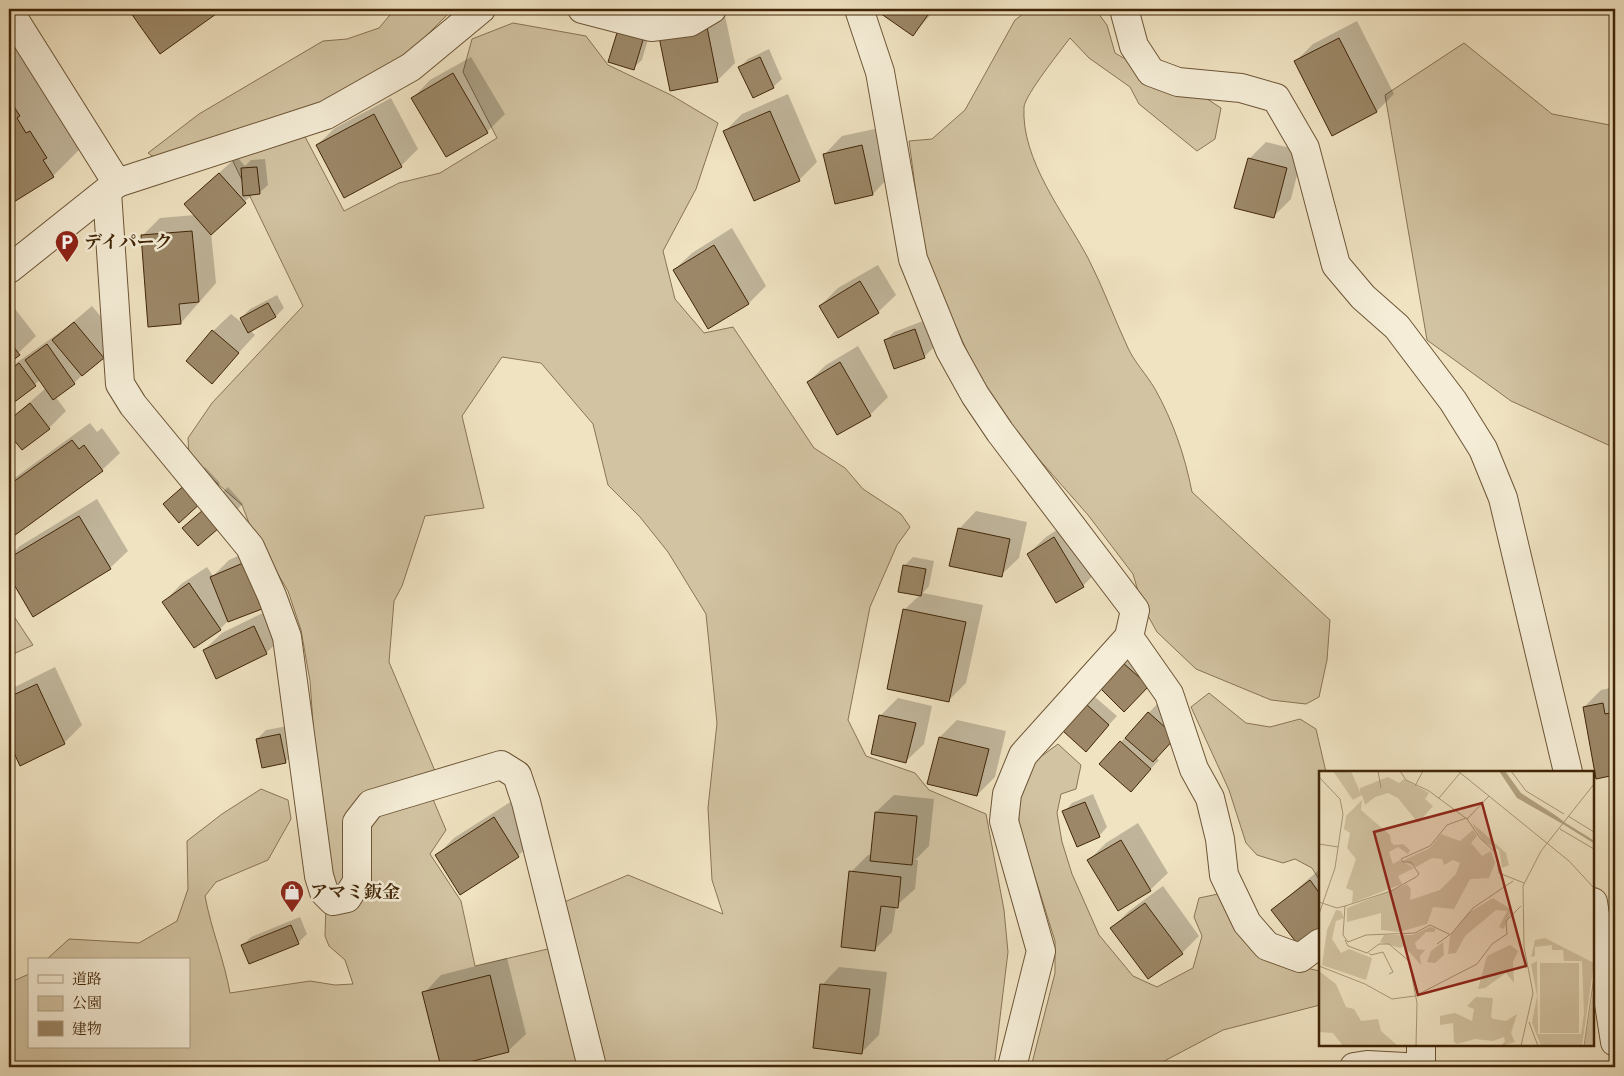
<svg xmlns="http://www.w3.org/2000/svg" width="1624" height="1076" font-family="'Libre Caslon Text','Noto Serif JP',serif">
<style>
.green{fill:#d2c3a2;stroke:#8a7454}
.shadow{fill:#0003}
.building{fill:#9c8868;stroke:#412607}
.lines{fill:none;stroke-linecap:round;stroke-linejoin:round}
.minor-casing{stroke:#6d5536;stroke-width:30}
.minor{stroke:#f5edd7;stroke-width:28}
.labels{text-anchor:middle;stroke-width:5;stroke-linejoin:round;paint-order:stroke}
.poi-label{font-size:18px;font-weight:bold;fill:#412607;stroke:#f5edd7;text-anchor:start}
.inset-river{fill:none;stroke:#b4a382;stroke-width:2.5}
.inset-road{fill:none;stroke:#aa9777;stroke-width:1}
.view{fill:#8f2418;fill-opacity:0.15;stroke:#8f2418;stroke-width:2.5}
.inset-edge{fill:none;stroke:#412607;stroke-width:2.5}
</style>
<rect width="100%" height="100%" fill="#f0e3c2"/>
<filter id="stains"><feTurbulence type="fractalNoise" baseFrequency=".004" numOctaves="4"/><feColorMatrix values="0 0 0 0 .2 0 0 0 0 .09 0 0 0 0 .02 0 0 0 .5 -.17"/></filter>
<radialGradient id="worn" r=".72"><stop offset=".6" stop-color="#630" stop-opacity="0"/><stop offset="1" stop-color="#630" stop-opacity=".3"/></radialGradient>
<!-- green -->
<g class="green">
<polygon points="395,9 453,9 408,54 328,103 303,108 241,134 158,160 148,153 199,114 323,41 347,39 379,28"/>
<path d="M 1030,9 L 1095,9 L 1107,25 L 1115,53 L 1156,77 L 1198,93 L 1221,108 L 1215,139 L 1197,151 L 1139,104 L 1130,87 L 1089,58 L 1070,38 C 1061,50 1025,95 1024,107 C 1021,160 1064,213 1088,258 C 1103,287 1114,318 1128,348 C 1135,363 1147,375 1155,389 C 1173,421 1185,456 1192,492 L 1330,620 L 1327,660 L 1319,697 L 1306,704 L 1271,700 L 1196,669 L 1157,632 L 1142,605 L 1133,574 L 1088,515 L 992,406 L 925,259 L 909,141 L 932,139 L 965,110 L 1015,20 Z"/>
<polygon points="513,23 586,36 608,65 671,95 718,123 696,189 663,251 675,299 704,333 733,327 814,448 845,468 863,489 901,514 910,527 897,545 870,607 848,720 866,756 915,773 929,790 986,814 1004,910 1008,952 994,1067 604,1067 603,1051 562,903 628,875 723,914 712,880 708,808 717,723 706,614 668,552 640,517 608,485 593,424 541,363 502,357 462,416 484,508 425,516 402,586 394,601 389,662 435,771 365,799 353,881 333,895 316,765 310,681 301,630 288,591 251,528 242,505 210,477 189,457 188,438 212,403 303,306 228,151 302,131 344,211 399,183 440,173 497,138 463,72 472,39"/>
<polygon points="1464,43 1552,114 1615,126 1615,448 1511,401 1427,340 1385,95"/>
<polygon points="9,609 33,645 9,656"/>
<polygon points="1209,693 1246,723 1270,727 1300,719 1316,729 1326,772 1320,772 1320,881 1312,868 1295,859 1283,863 1257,855 1246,843 1229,790 1191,707"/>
<polygon points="1058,744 1081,765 1076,789 1061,794 1057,813 1062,842 1072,874 1099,935 1133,976 1157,987 1193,968 1202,936 1194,917 1199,898 1223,893 1292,965 1320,971 1320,1005 1223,1030 1153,1067 1031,1067 1055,973 1055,941 1019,826 1018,796 1035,761"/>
<path d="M 261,789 L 288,800 L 291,819 L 268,860 L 216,882 L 205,896 C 211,929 224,959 230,993 L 310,981 L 335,985 L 353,984 L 345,960 L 329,946 L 325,936 L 326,903 L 351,902 L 369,829 L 381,813 L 432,797 L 446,830 L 430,854 L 461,901 L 475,966 L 552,948 L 578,1067 L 9,1067 L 9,983 L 29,974 L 29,1047 L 189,1047 L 189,960 L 46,960 L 69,939 L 139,943 L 177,921 L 188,889 L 187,841 L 222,814 Z"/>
</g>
<!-- shadow -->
<g class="shadow">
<polygon points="130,9 221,9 161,52"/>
<polygon points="880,9 936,9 913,34 879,10"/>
<polygon points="724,11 735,63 717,81 661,38"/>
<polygon points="629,15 653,22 642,60 633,68"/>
<polygon points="1357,21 1394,94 1377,111 1296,61 1313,44"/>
<polygon points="9,26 86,143 53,176 9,204"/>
<polygon points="769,49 782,79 773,87 740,67 748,59"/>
<polygon points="471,57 505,114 487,132 413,98 430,80"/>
<polygon points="788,94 817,162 799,180 725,131 742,114"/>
<polygon points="391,98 418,149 401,166 317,145 335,128"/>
<polygon points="879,128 890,176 873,194 836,202 825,154 842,136"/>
<polygon points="1266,142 1303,151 1291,199 1273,217 1249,159"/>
<polygon points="237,157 245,166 251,160 265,159 268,185 259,193 253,194 211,233 216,283 181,323 142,236 160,218 195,215 203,187"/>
<polygon points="732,228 766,286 749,303 709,327 674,270 692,253"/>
<polygon points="878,265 896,295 878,312 839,336 820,306 838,288"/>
<polygon points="277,295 284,308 276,316 250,330 255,335 212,382 213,331 231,314 246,326 241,318 250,309"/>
<polygon points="9,301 36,336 9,362"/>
<polygon points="92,306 120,340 74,383 55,396 66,411 49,428 22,449 9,432 9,414 12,418 46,388 40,380 9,405 9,368 66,328"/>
<polygon points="923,321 933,348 924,357 885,341 894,332"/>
<polygon points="858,346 888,397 870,415 837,433 808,382 826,365"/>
<polygon points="90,423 97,432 102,428 120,453 102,470 12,536 9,532 9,482"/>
<polygon points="205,467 220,483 202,501 164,504"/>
<polygon points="228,487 243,504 225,521 184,528"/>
<polygon points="97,499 128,551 110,568 34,615 9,574 9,557 20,546"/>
<polygon points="976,511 1027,522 1019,558 1001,575 959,529"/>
<polygon points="1072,520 1100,568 1083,586 1028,554 1046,537"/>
<polygon points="261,546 278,590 261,608 228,621 220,629 164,602 181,584 207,567 213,576 229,560"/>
<polygon points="913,557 934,561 929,586 923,593 983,605 966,683 949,700 904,610 920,595 904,566"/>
<polygon points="271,609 284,636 266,653 204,650 222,633"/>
<polygon points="1132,654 1156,677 1124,710 1100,687"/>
<polygon points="55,667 82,725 64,743 20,764 9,739 9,690"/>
<polygon points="1615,687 1615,774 1597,778 1584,707 1601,690"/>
<polygon points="1095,697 1117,716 1094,741 1087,705"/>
<polygon points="898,698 932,706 924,744 906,761 880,716"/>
<polygon points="1157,704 1184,728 1156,758 1159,760 1139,782 1121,742"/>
<polygon points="957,720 1006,731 995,777 977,795 940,737"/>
<polygon points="288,726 294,754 285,762 257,739 266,730"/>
<polygon points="1093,794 1107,827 1099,836 1064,812 1072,803"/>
<polygon points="894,795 934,799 929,846 915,860 918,860 915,889 896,906 892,932 875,949 851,872 868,855 872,855 876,812"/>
<polygon points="512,801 536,838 518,856 460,893 436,856 454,838"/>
<polygon points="1138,823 1168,873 1150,890 1089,860 1106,843"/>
<polygon points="1320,869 1320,936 1273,910"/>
<polygon points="1163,886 1199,936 1182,953 1112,928 1129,911"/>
<polygon points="300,917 307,934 298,943 243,945 251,937"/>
<polygon points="507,958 526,1034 508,1051 442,1067 424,993 441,975"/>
<polygon points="839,967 887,972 879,1035 862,1052 822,985"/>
</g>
<!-- building -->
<g class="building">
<polygon points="128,9 223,9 160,54"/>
<polygon points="879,9 932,9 913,36 877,11"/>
<polygon points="620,23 646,30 634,70 608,62"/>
<polygon points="707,27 718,82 670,91 659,37"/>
<polygon points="1339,38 1377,112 1332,136 1294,61"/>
<polygon points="760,57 774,88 753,98 738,67"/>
<polygon points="453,73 488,133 446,157 411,98"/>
<polygon points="9,99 20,116 17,118 26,133 30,131 47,158 43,160 54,177 9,205"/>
<polygon points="770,111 800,181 754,201 723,131"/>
<polygon points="374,114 402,167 344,198 316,145"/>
<polygon points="862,145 873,195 835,204 823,154"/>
<polygon points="1248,158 1287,168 1274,218 1234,208"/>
<polygon points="257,167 260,194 243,196 241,168"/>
<polygon points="219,173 246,203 211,235 184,204"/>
<polygon points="192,231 199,302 179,304 181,324 148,327 141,235"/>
<polygon points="714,245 749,304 708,329 673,270"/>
<polygon points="860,281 879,313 838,338 819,306"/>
<polygon points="268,303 276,317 248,333 240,318"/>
<polygon points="74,322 104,358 82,376 52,340"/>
<polygon points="915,329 925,358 894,369 884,340"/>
<polygon points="212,330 239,353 212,384 186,361"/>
<polygon points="9,341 20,355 9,363"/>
<polygon points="47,344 75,384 53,400 25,360"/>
<polygon points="840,362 871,416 837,435 807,382"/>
<polygon points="19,363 36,386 9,406 9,371"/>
<polygon points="30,403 50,429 22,450 9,434 9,420"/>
<polygon points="72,440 79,449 84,445 103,471 11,538 9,534 9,485"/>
<polygon points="187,483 203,501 179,523 163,504"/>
<polygon points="210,504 226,522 198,546 182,528"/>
<polygon points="79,516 111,569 33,617 9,576 9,558"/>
<polygon points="958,528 1010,539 1002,577 949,566"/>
<polygon points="1054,537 1084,587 1056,603 1027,554"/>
<polygon points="243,563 262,609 228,622 210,577"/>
<polygon points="903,565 926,569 921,596 898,592"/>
<polygon points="189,583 221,630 194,648 162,602"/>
<polygon points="903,609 966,622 949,702 887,689"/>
<polygon points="254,626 267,654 216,679 203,650"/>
<polygon points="1122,662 1149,686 1124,712 1099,687"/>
<polygon points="37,684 65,744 20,766 9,742 9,697"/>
<polygon points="1603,703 1605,714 1615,712 1615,775 1596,779 1583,707"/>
<polygon points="1086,704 1109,725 1086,752 1063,731"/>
<polygon points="1148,712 1176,737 1153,762 1125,738"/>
<polygon points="879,715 916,723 906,763 871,754"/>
<polygon points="280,734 286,763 262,768 256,739"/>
<polygon points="939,737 989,749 977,796 927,784"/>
<polygon points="1120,741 1151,769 1131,792 1099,764"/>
<polygon points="1085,802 1100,837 1077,847 1062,811"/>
<polygon points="875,812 917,816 912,865 870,861"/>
<polygon points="494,817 519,857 460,895 435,855"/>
<polygon points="1121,840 1151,891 1118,911 1087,860"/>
<polygon points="849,871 901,877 898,908 881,906 875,951 841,947"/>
<polygon points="1310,880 1320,894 1320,937 1303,951 1271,910"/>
<polygon points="1145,903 1183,954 1148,979 1110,928"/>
<polygon points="291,925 299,944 249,964 241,945"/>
<polygon points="490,975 509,1052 450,1067 441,1067 422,992"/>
<polygon points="820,984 870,989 862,1054 813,1048"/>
</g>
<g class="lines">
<!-- minor casing -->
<g class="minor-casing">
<g id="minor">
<polyline points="582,9 651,27 690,22 712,9"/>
<polyline points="859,9 880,72 913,259 950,350 975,395 1000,432 1135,610 1129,637 1169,694 1194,769 1210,798 1220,839 1224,875 1247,923 1267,946 1300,958 1320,943"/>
<polyline points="1124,9 1134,46 1151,72 1178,82 1241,88 1276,98 1305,148 1336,265 1363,297 1397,327 1453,401 1483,449 1503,498 1568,772"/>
<polyline points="9,11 117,183 9,269"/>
<polyline points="117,183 326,115 411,67 481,9"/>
<polyline points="107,192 120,384 133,405 250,547 272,596 287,637 319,876 324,892 333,901 347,898 357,882 357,822 371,804 501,765 517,775 526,802 592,1067"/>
<polyline points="1593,902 1615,1042"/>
<polyline points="1012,1067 1041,951 1004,821 1007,794 1023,755 1129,637"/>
<polyline points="1354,1067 1367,1065 1405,1067"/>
<polyline points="1421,1067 1421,1045"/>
</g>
</g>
<!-- minor -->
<use href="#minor" class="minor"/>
</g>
<!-- icons -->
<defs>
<g id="parking-pin" transform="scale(1.25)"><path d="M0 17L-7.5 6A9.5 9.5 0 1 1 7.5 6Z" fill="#8f2418" stroke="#f5edd7"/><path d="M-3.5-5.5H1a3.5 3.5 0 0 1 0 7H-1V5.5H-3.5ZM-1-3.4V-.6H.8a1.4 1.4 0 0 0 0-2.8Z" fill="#fff"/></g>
<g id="shop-pin" transform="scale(1.25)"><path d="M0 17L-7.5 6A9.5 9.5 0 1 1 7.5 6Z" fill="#8f2418" stroke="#f5edd7"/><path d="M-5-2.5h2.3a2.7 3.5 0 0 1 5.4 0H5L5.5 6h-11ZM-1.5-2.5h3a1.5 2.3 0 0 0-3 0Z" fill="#fff"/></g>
</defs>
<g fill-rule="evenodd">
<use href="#parking-pin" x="67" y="242"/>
<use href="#shop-pin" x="292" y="892"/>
</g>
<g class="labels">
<!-- poi labels -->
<g class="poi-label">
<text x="84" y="248">デイパーク</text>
<text x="310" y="898">アマミ鈑金</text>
</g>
</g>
<!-- overview -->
<g transform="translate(1319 771)">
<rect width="275" height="275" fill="#f0e3c2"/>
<path d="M 14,0 L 32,0 L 41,21 L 41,17 L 69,6 L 80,12 L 85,8 L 110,22 L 106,28 L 114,35 L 99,52 L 79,27 L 69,22 L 56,26 L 46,34 L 43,24 L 34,29 ZM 43,29 L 42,39 L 71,64 L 72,71 L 75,74 L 84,73 L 91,79 L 89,83 L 79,76 L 70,81 L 74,93 L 81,89 L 95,97 L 79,105 L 83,113 L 33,132 L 34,120 L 27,117 L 37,88 L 28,77 L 31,62 L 25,58 L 27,45 ZM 152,51 L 187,82 L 190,94 L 183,97 L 180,79 L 165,71 ZM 154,59 L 158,65 L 152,72 L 163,85 L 172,80 L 176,92 L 170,107 L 151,108 L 135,138 L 114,136 L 108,153 L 80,161 L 62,159 L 62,142 L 28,151 L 28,137 L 88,113 L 92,118 L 91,129 L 121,119 L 137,103 L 141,92 L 134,89 L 125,94 L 123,88 L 113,87 L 97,96 L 83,90 L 111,77 L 122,63 L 141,70 ZM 174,127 L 193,139 L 185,158 L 180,156 L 188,140 L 177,139 L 146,165 L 137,182 L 129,183 L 131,165 L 149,142 ZM 17,139 L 22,140 L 25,147 L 17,150 L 13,168 L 22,182 L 30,178 L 53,187 L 47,209 L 3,194 L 8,159 ZM 111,156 L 117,158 L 115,161 L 107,161 L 96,172 L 98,178 L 106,179 L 101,185 L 102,194 L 85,175 L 81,177 L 61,171 L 65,164 L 94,164 ZM 226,167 L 275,192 L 263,275 L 222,275 L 213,252 L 218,225 L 212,193 L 218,190 L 219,263 L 262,263 L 265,242 L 263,190 L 245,190 L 244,179 L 233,179 L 233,174 L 216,176 L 216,185 L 212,186 L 216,169 ZM 124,171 L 125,184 L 116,192 L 108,191 L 112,180 ZM 191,174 L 199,180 L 194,191 L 195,212 L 187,202 L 166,217 L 159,218 L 168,185 ZM 221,192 L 260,192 L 260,262 L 221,262 ZM 0,200 L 17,213 L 27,236 L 35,238 L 42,250 L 59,248 L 62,260 L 79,275 L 24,275 L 14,262 L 0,261 ZM 275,216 L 275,275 L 265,275 ZM 157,226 L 174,227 L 172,246 L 175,248 L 187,250 L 198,243 L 192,262 L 196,271 L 182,275 L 186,270 L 185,266 L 174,270 L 156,268 L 138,273 L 135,271 L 134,252 L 121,254 L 121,245 L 136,242 L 153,250 L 155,238 L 148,235 Z" fill="#d2c3a2"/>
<path d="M 180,0 L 186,0 L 202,22 L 236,44 L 244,50 L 242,52 L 198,27 Z" fill="#b4a382"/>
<path class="inset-river" d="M 238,48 L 275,71"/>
<path class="inset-road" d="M 59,0 L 62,17M 81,0 L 87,9 L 110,20 L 148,48 L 170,25M 139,0 L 250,90 L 275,117M 192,0 L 207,20 L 245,43M 0,6 L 21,28 L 24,43 L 16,97 L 0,143M 96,15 L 104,0M 120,27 L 141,2M 249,45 L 275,61M 148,48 L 161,67 L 177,82 L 180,102 L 205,112M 241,58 L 275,78M 0,73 L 19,76M 0,131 L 18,137 L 26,135 L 72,120 L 97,106 L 100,103 L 92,91 L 84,91 L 82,88 L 111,75 L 128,54 L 147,47M 26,135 L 24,164 L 29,171 L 47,164 L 96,162 L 111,154 L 130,163M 26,169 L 29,175 L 48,182 L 60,173 L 70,173 L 90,190 L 98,232 L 97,275M 118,173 L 133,162 L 154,137 L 194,110M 50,182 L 52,184 L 64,181 L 74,201 L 70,203M 0,195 L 46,213 L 73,228 L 96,225 L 158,193 L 173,173 L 188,163 L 187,150 L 202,135M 210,251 L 219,275M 202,275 L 214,222 L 205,176 L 204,115 L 222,80 L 275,13M 265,275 L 275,206"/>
<path class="view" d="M 163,32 L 207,195 L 99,224 L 55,61 Z"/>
<rect width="275" height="275" class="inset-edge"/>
</g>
<!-- margin -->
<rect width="1624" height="1076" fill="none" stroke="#f0e3c2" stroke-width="30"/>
<rect x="10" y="10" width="1604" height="1056" fill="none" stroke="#412607" stroke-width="2.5"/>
<rect x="15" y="15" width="1594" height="1046" fill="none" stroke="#412607"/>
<!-- legend -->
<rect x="28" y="958" width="162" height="90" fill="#f5edd7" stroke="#ad9d84"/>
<rect x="38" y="975" width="25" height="8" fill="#f5edd7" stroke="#ad9d84"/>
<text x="72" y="984" font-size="15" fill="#412607">道路</text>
<rect x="38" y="996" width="25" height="15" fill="#d2c3a2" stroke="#ad9d84"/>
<text x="72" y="1008" font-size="15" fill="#412607">公園</text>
<rect x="38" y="1021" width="25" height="15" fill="#9c8868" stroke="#ad9d84"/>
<text x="72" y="1034" font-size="15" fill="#412607">建物</text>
<rect width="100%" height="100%" filter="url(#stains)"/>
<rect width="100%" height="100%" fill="url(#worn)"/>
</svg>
